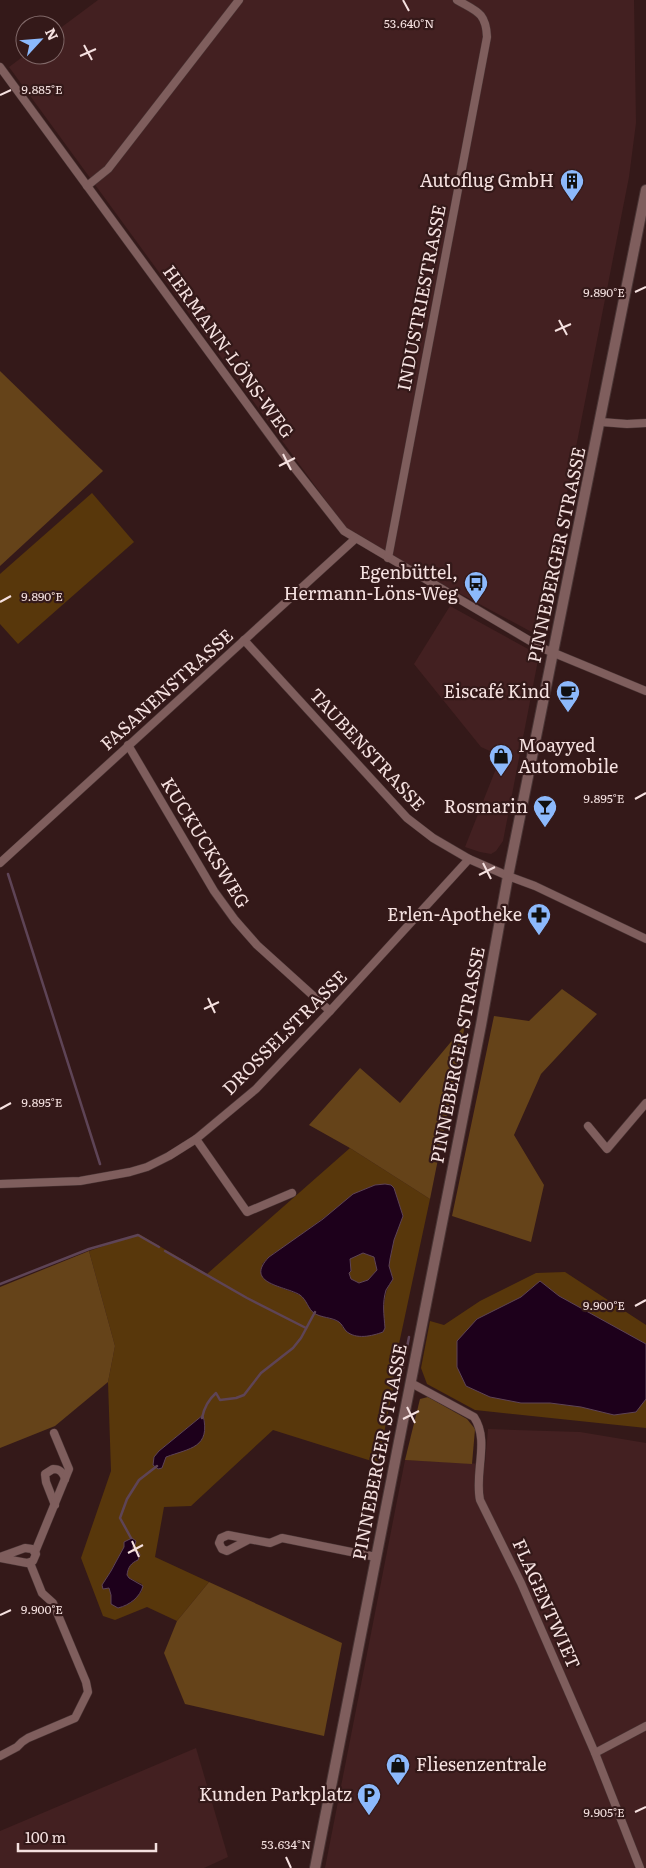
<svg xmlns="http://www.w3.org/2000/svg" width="646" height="1868" font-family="Literata,serif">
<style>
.built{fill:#432021}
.green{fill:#58370b;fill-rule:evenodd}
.forest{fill:#654319}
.water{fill:#1d001b;stroke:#5e4456;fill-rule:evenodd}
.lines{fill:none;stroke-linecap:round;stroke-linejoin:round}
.stream{stroke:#5e4456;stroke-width:2.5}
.street-casing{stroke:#4a3535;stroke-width:9}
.secondary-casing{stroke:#4a3535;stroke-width:12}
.street{stroke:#7f5e5d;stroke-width:8}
.secondary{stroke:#7f5e5d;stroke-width:10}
.ticks{fill:none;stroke:#f5e1e0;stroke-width:2}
.labels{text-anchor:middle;stroke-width:4.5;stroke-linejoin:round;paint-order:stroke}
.poi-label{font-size:18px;fill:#f5e1e0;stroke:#341919;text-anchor:end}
.street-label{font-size:18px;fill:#f5e1e0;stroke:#341919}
.ticks-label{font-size:12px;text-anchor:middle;fill:#f5e1e0;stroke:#341919;stroke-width:4.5;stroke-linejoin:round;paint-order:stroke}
</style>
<rect width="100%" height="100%" fill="#341919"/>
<!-- built -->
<g class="built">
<polygon points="98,0 634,0 636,123 629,177 539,636 351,535 9,67 25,55 55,55 55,32"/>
<polygon points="450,606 539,655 503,841 496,851 491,854 480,852 465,847 501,756 481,747 414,664"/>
<polygon points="488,1429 580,1432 646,1443 646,1868 325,1868 405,1460 485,1464"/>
<polygon points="196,1748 228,1857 204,1868 0,1868 0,1831"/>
</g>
<!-- green -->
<g class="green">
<polygon points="92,493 134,542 18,644 0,624 0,574"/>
<path d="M 350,1148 L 430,1199 L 393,1372 L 394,1383 L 378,1463 L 273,1430 L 191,1506 L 164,1507 L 155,1557 L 209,1582 L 177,1621 L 147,1607 L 115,1620 L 103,1616 L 81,1558 L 111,1471 L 108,1382 L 115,1346 L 89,1251 L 139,1234 L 207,1274 ZM 385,1184 L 390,1185 L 394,1188 L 403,1216 L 394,1240 L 390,1259 L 389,1266 L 393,1279 C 391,1283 388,1286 387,1290 C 382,1304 385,1318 383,1332 L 361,1337 L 343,1328 L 340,1322 L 321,1316 L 311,1310 L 308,1303 L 300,1295 L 271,1284 L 262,1264 L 275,1252 L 279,1251 C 293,1240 308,1230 322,1219 C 344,1204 357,1186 385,1184 ZM 203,1415 C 212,1446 187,1449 165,1457 L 162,1468 L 158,1469 L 153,1465 L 159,1451 ZM 133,1546 L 133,1551 L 137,1552 L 129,1566 L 127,1575 L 129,1578 L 142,1584 L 142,1591 L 132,1602 L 123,1607 L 111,1604 L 111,1596 L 109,1588 L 103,1589 L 105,1581 L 124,1547 Z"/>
<polygon points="363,1253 374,1257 377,1270 368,1280 359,1283 351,1279 349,1273 351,1271 350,1259"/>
<polygon points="565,1272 646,1325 646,1344 559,1296 540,1281 521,1297 500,1309 457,1367 466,1386 490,1397 521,1403 550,1403 581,1407 614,1415 636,1412 646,1399 646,1428 475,1410 427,1384 421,1368 430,1321 444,1325 480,1301 536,1273"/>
</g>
<!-- forest -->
<g class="forest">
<polygon points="0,371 103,471 0,566"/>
<polygon points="562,989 597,1014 541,1074 514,1135 544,1185 531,1242 452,1216 494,1016 529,1021"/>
<polygon points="465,1025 430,1199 350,1148 309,1125 360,1068 400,1103"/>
<polygon points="89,1251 115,1346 108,1382 55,1426 0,1448 0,1287"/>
<polygon points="428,1397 467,1419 475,1429 472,1464 405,1460 420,1399"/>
<polygon points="209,1582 342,1643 324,1736 185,1704 164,1653 177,1621"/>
</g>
<!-- water -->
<g class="water">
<path d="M 385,1184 L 391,1185 L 394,1188 L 403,1216 L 394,1240 L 390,1259 L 389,1266 L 393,1279 C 391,1283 388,1286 386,1290 C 382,1303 384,1315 385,1328 L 383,1332 C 372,1336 356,1340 346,1331 C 344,1329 342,1324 339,1322 C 332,1317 321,1318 314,1313 C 308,1309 307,1300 300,1295 C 286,1286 243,1284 269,1257 L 323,1219 L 353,1194 L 375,1185 ZM 363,1253 L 374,1257 L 377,1270 L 368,1280 L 359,1283 L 351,1279 L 349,1273 L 351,1271 L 350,1259 Z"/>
<polygon points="540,1281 559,1296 646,1344 646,1399 636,1412 614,1415 581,1407 550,1403 521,1403 490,1397 466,1386 457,1367 457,1341 477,1319 521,1297"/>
<path d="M 203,1415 C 211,1448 190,1448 166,1457 L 162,1468 L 158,1469 L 153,1465 L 154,1457 L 159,1451 Z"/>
<path d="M 132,1538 L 136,1541 L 135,1545 L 133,1546 L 133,1551 L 139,1552 L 140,1555 L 138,1560 C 131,1563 128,1567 127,1575 L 129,1578 L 143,1586 C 140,1597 130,1605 118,1608 L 111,1604 L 111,1595 L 109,1588 L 103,1589 L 102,1585 L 111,1571 L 124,1547 L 124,1542 Z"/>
</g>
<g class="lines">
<!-- stream -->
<g class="stream">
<polyline points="8,874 100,1164"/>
<polyline points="165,1251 247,1298 306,1328"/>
<polyline points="0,1284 89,1249 138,1235 159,1247"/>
<polyline points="403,1368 409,1337"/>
<path d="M 202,1418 C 204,1408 208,1400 216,1393 L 220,1400 L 236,1398 L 244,1395 L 261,1373 L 293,1348 L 301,1338 L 315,1312"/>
<polyline points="131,1538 120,1518 127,1499 139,1480 157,1466"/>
</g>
<!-- street casing -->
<g class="street-casing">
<g id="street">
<polyline points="0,67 282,452 344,531 542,648 646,691"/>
<polyline points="87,186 108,169 239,0"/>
<polyline points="601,422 627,424 646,423"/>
<path d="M 388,558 L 487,37 C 486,12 476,11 457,0"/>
<polyline points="244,640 407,818 433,838 469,859 508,876 535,886 646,939"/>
<polyline points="128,745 214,891 235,920 257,945 330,1011"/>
<polyline points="0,863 355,539"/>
<polyline points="588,1126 607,1149 646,1103"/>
<polyline points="196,1139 247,1212 292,1193"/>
<polyline points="0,1184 80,1181 130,1172 147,1167 169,1156 196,1139 256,1089 330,1011 469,859"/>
<path d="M 411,1383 L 474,1417 C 490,1441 474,1472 480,1500 L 521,1583 L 595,1753 L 640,1868"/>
<path d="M 55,1505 L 46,1482 L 45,1474 L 53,1469 C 60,1469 63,1472 65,1479"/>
<polyline points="248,1540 227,1551 222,1549 219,1543 221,1538 228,1535 270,1543 282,1538 376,1557"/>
<polyline points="35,1552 69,1469 54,1433"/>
<polyline points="0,1557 25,1548 32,1549 36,1554 33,1561 27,1563 0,1558"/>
<polyline points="595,1753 646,1726"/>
<polyline points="0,1756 17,1747 22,1742 28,1738 75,1718 88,1692 86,1682 53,1603 42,1593 30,1563"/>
</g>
</g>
<!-- secondary casing -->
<g class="secondary-casing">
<polyline id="secondary" points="315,1868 481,1025 508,876 646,190"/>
</g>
<!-- street -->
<use href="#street" class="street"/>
<!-- secondary -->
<use href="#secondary" class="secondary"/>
</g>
<!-- ticks -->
<path class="ticks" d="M 403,0 L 409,11M 84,45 L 92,60M 80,56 L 96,49M 0,95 L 11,90M 635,292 L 646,287M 559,320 L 567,335M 555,331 L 571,324M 283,454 L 291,470M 279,466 L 295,458M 0,602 L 11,596M 635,799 L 646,793M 483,863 L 491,879M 479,875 L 495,867M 208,998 L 215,1013M 204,1009 L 219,1002M 0,1109 L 11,1103M 635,1306 L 646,1300M 407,1407 L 415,1423M 403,1419 L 419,1411M 132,1541 L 139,1557M 128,1553 L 143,1545M 0,1615 L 11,1610M 635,1812 L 646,1807M 286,1857 L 291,1868"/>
<!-- icons -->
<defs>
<g id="building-pin" transform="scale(1.25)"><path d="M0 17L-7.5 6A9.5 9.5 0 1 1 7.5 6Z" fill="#8cb9fc" stroke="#341919"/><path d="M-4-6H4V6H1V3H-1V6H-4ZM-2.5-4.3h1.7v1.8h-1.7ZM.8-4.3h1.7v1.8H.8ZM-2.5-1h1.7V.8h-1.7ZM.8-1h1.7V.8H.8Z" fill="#111"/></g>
<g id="bus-pin" transform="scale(1.25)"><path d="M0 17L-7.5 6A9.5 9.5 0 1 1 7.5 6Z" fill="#8cb9fc" stroke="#341919"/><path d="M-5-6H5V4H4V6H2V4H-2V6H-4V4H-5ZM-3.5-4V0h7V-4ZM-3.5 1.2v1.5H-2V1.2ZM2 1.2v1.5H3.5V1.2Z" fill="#111"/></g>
<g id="cafe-pin" transform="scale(1.25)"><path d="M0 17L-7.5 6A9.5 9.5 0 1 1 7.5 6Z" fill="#8cb9fc" stroke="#341919"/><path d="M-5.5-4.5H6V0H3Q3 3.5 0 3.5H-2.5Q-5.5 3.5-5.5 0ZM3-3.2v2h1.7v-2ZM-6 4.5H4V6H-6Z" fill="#111"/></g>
<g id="shop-pin" transform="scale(1.25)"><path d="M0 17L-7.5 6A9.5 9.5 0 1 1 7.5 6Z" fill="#8cb9fc" stroke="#341919"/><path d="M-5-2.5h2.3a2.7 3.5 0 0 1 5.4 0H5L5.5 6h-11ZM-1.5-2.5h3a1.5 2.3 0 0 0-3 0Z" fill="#111"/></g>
<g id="bar-pin" transform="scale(1.25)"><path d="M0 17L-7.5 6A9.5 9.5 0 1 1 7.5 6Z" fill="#8cb9fc" stroke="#341919"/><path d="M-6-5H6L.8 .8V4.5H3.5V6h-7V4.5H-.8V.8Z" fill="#111"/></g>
<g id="pharmacy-pin" transform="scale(1.25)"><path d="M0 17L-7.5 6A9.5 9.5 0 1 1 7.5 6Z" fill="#8cb9fc" stroke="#341919"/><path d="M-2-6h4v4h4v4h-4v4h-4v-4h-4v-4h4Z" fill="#111"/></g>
<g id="parking-pin" transform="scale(1.25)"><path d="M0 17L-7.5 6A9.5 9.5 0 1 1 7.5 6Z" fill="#8cb9fc" stroke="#341919"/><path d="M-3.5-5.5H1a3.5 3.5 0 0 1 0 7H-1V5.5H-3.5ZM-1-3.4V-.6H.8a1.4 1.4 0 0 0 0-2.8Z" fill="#111"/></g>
</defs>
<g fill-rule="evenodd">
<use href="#building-pin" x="572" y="181"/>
<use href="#bus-pin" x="476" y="583"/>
<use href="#cafe-pin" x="568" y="692"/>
<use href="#shop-pin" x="501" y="756"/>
<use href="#bar-pin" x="545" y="807"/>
<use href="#pharmacy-pin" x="539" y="915"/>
<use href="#shop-pin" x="398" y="1765"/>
<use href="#parking-pin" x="369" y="1795"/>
</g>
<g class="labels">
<!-- poi labels -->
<g class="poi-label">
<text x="554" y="187">Autoflug GmbH</text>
<text x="458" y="579">Egenbüttel,<tspan x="458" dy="21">Hermann-Löns-Weg</tspan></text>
<text x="550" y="698">Eiscafé Kind</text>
<text x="518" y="752" text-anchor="start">Moayyed<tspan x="518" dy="21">Automobile</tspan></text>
<text x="528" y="813">Rosmarin</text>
<text x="522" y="921">Erlen-Apotheke</text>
<text x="416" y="1771" text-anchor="start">Fliesenzentrale</text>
<text x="352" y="1801">Kunden Parkplatz</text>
</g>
<!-- street labels -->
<g class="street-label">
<text transform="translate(422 298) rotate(-79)" y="6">INDUSTRIESTRASSE</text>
<text transform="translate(228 352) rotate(54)" y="6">HERMANN-LÖNS-WEG</text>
<text transform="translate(557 555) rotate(-78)" y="6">PINNEBERGER STRASSE</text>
<text transform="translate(167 690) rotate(-42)" y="6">FASANENSTRASSE</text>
<text transform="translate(367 750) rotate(47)" y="6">TAUBENSTRASSE</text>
<text transform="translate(205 843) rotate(58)" y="6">KUCKUCKSWEG</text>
<text transform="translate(285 1033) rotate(-45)" y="6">DROSSELSTRASSE</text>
<text transform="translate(458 1055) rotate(-79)" y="6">PINNEBERGER STRASSE</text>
<text transform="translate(380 1452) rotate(-79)" y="6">PINNEBERGER STRASSE</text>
<text transform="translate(546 1604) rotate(66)" y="6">FLAGENTWIET</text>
</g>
</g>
<g class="ticks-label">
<text x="409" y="28">53.640°N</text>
<text x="42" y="94">9.885°E</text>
<text x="604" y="297">9.890°E</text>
<text x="42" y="601">9.890°E</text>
<text x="604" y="803">9.895°E</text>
<text x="42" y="1107">9.895°E</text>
<text x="604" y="1310">9.900°E</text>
<text x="42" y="1614">9.900°E</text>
<text x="604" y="1817">9.905°E</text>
<text x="286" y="1849">53.634°N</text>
</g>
<!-- north arrow -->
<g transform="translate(40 40) rotate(64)"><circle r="24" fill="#341919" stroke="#816969"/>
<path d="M0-4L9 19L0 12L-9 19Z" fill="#8cb9fc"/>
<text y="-8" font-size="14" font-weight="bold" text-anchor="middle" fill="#f5e1e0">N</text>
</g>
<!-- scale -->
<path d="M18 1843v8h138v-8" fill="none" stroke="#f5e1e0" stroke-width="2.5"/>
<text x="25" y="1843" font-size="15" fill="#f5e1e0" stroke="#341919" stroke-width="4" paint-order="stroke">100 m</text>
</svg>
